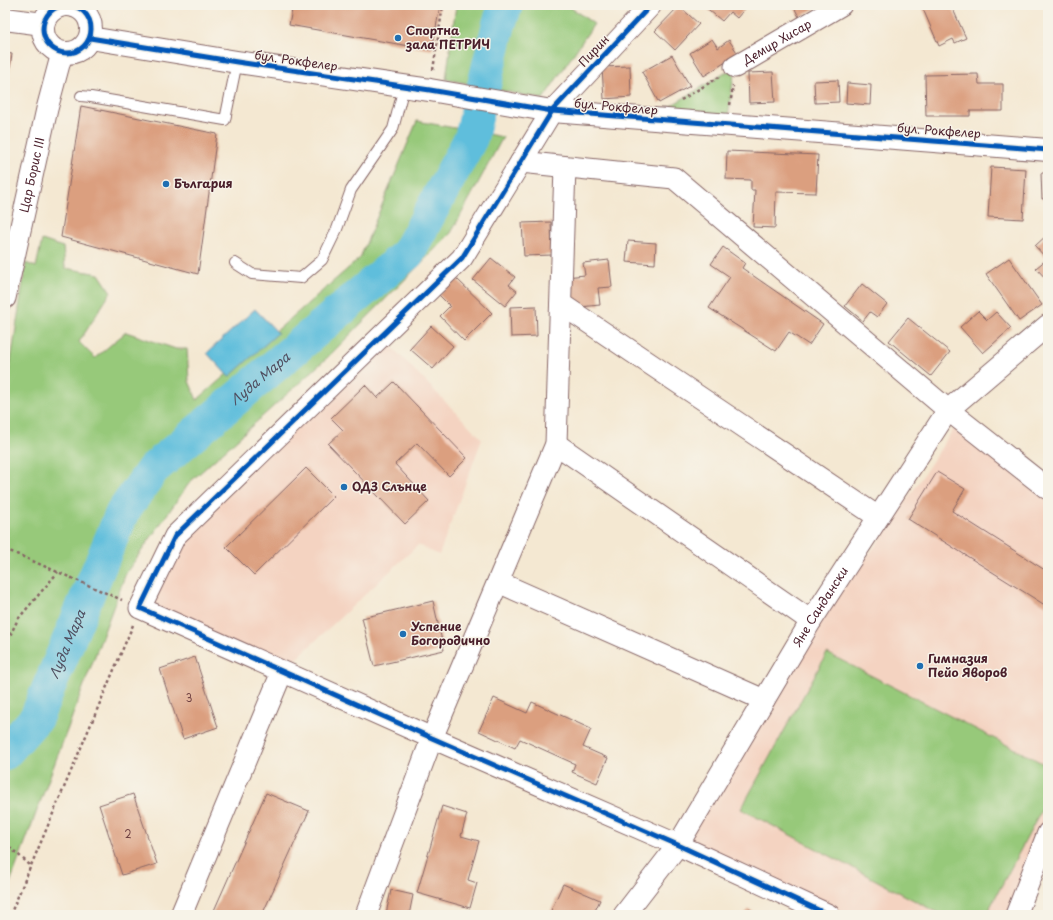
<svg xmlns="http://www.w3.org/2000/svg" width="1053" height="920" font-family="'Playpen Sans',sans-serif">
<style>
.built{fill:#f4d3c1}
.green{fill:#97c97a;stroke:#707452}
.water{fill:#5ebedc;stroke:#546e84}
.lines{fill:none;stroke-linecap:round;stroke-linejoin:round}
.river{stroke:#5ebedc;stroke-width:34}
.building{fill:#db9f7f}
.service-casing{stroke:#866565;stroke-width:12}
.minor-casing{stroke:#866565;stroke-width:23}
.primary-casing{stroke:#866565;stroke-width:24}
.path{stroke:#866565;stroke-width:2.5;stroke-dasharray:3 3;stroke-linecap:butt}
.service{stroke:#fff;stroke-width:10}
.minor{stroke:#fff;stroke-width:21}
.primary{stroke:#fff;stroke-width:22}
.cycleway-casing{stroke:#f7f3e8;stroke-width:8}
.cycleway{stroke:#0057b8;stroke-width:5}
.poi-dot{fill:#1f6fb2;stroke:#f7f3e8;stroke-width:1.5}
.labels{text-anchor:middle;stroke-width:3;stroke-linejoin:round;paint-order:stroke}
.number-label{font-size:10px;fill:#6e3f40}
.poi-label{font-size:12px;font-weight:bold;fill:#4a1f2b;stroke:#f7f3e8;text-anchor:start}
.street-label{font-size:12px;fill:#4a1f2b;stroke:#f7f3e8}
.water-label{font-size:13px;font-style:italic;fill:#504f60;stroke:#f7f3e8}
</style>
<rect width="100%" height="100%" fill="#f7f3e8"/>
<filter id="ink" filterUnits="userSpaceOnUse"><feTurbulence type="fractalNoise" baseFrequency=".025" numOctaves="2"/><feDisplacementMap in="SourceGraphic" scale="8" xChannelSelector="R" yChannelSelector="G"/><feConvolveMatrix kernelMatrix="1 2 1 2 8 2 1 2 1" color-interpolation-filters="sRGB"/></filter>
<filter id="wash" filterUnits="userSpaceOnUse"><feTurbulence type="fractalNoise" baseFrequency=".012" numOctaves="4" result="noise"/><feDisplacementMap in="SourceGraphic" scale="16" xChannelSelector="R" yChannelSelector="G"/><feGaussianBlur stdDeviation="0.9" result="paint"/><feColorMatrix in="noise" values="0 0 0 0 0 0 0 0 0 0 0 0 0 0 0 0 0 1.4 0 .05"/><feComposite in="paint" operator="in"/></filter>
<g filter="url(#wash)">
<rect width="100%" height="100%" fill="#f4e8d2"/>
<!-- built -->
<g class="built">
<polygon points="381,336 482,439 439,555 418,545 282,672 140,608 175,536"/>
<polygon points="958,422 1048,492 1048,833 1016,915 830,915 682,842 818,622 888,529"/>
</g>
<!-- green -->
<g class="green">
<polygon points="456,5 567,5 594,24 543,99 446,79"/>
<polygon points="735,67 727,125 649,119"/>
<polygon points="417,121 503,137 451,233 328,357 190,482 126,573 5,896 5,391 8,380 26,263 36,267 42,240 63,247 65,268 99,274 111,292 79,342 95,358 126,332 176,349 187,349 189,381 197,400 360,258"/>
<polygon points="827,653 1048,766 1048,798 986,915 942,915 741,809"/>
</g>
<!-- water -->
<polygon class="water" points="255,309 278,333 229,377 207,353"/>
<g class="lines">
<!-- river -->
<path class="river" id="s1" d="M 5,753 L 36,718 L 122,513 L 153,469 L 408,253 L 471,138 L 499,24 L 506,5"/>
</g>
<g id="blocks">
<!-- building -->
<g class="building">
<polygon points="293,5 440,5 432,50 289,25"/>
<polygon points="703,5 748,5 737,18 730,12 722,21"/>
<polygon points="793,5 821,5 799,17"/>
<polygon points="934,5 951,5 966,38 955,43 953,39 939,46 923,9"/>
<polygon points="679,6 699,24 675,50 655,31"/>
<polygon points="712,39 718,48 729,40 738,54 704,76 690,53"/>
<polygon points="5,53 12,54 6,93 5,93"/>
<polygon points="672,55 690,86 659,103 642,72"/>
<polygon points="630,66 631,97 604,99 602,67"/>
<polygon points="773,72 775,102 749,103 748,73"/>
<polygon points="978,74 979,84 1003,84 1003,111 970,111 970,116 926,116 925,75"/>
<polygon points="838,80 839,102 815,103 814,81"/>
<polygon points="847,83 871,85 870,105 846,103"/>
<polygon points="81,106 217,134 198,274 61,237"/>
<polygon points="727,151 818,155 816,193 776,192 775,228 753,227 755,190 751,190 751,180 726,179"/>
<polygon points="991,167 1026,169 1023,219 988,217"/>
<polygon points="1041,173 1048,173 1048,198 1042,199"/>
<polygon points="551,222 552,255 524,256 522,223"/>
<polygon points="1048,234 1048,281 1036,268 1047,259 1035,246"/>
<polygon points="628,241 656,243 655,264 626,262"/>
<polygon points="723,247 745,263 742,268 823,324 809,345 789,332 776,351 709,308 730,277 711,264"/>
<polygon points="491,258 515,277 509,285 517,291 505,306 473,280"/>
<polygon points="1009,258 1042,305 1019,321 986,274"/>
<polygon points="609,260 612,287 598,288 600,305 569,308 566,277 585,275 583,263"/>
<polygon points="456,278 492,313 464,341 440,316 450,306 439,295"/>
<polygon points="862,284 887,304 877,317 870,312 863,321 845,306"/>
<polygon points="536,306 537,336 511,337 510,307"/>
<polygon points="978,311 987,320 996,312 1011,328 983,353 960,327"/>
<polygon points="908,318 950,352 931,376 889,341"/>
<polygon points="431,326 453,346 433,369 410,349"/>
<polygon points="394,382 467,458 449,476 417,443 395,464 429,501 405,524 328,444 343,430 331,418 365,385 377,398"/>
<polygon points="306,468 334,496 254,575 226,547"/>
<polygon points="937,472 965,489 952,511 1048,572 1048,607 908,519"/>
<polygon points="433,601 444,650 374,666 362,618"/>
<polygon points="195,657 218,727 183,739 160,669"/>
<polygon points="494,698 527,713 532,702 591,729 583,747 608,758 597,783 572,772 575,764 520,739 515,748 479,731"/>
<polygon points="266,793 309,811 262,915 212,915"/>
<polygon points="133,794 157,864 122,875 99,805"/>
<polygon points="442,806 467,814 461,836 479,841 468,880 477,883 470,908 417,893"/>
<polygon points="563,884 600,900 593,915 549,915"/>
<polygon points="391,890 413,895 409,915 378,915 378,912 386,914"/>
<polygon points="749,909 757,915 744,915"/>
</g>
</g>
</g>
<g filter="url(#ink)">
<use href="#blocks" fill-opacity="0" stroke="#866565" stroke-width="1"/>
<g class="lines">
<!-- service casing -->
<g class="service-casing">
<g id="service">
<polyline points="81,96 91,97 225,120 237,62"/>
<polyline points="235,263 252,274 301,278 322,260 337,229 351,190 393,129 404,87"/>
</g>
</g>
<!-- minor casing -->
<g class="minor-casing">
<g id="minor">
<polyline points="651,5 552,111 462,258 175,536 140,608 432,738 678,845 829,915"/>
<polyline points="73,6 73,5"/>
<path id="s2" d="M 735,67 L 841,5"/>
<polyline points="521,162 674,178 948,410 1048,489"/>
<path id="s3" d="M 5,298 L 47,109 L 62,53"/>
<polyline points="561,304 878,517"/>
<polyline points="556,444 811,621"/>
<polyline points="498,582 764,700"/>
<polyline points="181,915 282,672"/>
<polyline points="366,915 432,738 556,444 565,167"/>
<path id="s4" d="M 624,915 L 678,845 L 811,621 L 948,410 L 1048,325"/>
<polyline points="1016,915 1048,833"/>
</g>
</g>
<!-- primary casing -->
<g class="primary-casing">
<g id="primary">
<circle cx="67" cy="29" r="24"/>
<polyline points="5,19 43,24"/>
<polyline points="90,38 237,62 430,90 552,111 1048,150"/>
</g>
</g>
<!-- path -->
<g class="path">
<polyline points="433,70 443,5"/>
<polyline points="681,100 719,77"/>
<polyline points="730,105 733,86"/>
<polyline points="5,549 122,600"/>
<polyline points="5,646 18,619 58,572"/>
<polyline points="5,843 31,866"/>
<polyline points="10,915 133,625"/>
</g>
<!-- service -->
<use href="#service" class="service"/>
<!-- minor -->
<use href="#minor" class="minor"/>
<!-- primary -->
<use href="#primary" class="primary"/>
<!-- cycleway casing -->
<g class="cycleway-casing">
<g id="cycleway">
<circle cx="67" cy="29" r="24"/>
<polyline points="651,5 552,111 462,258 175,536 140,608 432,738 678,845 829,915"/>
<polyline points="90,38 237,62 430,90 552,111 1048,150"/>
</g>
</g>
<!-- cycleway -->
<use href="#cycleway" class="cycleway"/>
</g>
</g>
<!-- markers -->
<g class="poi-dot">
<circle cx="398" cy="38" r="4"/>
<circle cx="166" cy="184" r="4"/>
<circle cx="344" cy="487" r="4"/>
<circle cx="403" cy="634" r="4"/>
<circle cx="920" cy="666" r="4"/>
</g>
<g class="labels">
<!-- number labels -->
<g class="number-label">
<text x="189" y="702">3</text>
<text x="128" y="838">2</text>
</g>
<!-- poi labels -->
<g class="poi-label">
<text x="406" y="35">Спортна<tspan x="406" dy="14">зала ПЕТРИЧ</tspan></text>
<text x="174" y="188">България</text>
<text x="352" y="491">ОДЗ Слънце</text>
<text x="411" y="631">Успение<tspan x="411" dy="14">Богородично</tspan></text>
<text x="928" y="663">Гимназия<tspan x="928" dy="14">Пейо Яворов</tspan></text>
</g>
<!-- street labels -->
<g class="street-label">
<text dy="4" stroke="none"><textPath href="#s2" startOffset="49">Демир Хисар</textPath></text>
<text transform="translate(594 51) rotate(-47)" y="4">Пирин</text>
<text transform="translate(296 61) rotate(8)" y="4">бул. Рокфелер</text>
<text transform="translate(616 107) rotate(5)" y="4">бул. Рокфелер</text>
<text transform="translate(939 131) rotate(4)" y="4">бул. Рокфелер</text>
<text dy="4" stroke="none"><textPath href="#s3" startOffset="126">Цар Борис III</textPath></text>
<text dy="4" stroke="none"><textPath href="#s4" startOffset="366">Яне Сандански</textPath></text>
</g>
<!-- water labels -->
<g class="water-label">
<text dy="5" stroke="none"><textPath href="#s1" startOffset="463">Луда Мара</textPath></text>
<text dy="5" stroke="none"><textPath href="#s1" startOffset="127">Луда Мара</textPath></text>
</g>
</g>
<!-- margin -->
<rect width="1053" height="920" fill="none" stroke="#f7f3e8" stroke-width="20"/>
</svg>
